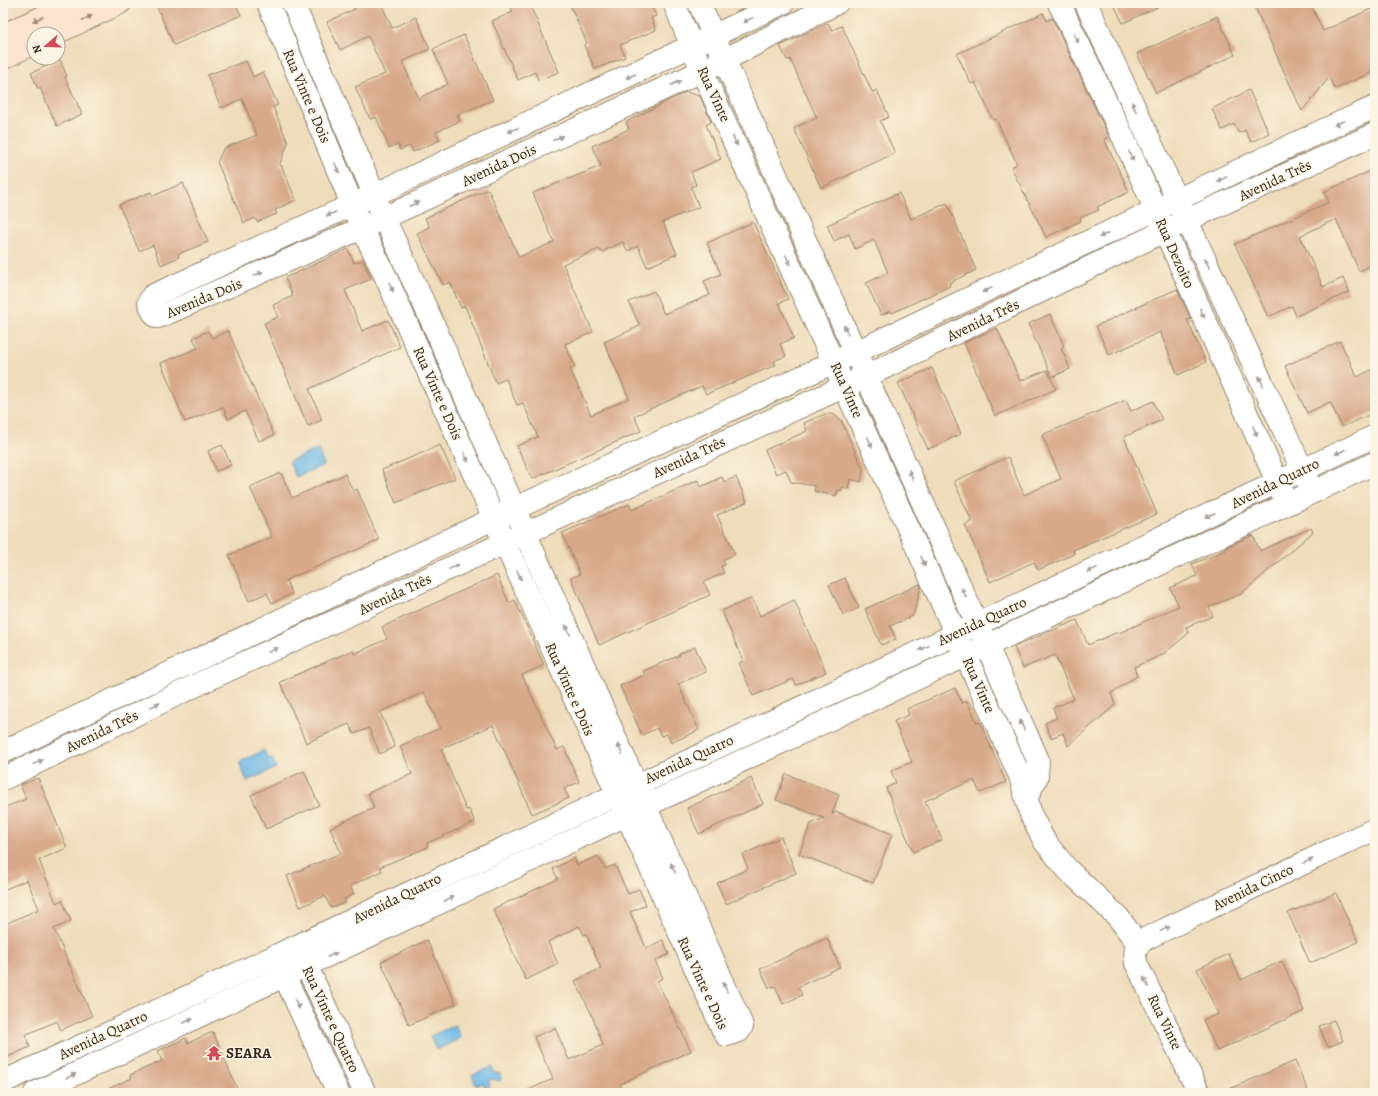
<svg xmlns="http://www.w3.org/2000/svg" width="1378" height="1096" font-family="Alegreya,serif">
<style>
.water{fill:#6cb7e5;stroke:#547082}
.building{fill:#d7a98a}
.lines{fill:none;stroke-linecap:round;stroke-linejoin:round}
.minor-casing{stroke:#94836c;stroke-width:24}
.secondary-casing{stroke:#94836c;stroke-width:24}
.minor{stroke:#fff;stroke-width:22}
.secondary{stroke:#fde4d1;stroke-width:22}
.oneway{fill:#9c8778}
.oneway2{fill:#a79f9a}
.labels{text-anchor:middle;stroke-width:3;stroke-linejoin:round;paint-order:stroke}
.street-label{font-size:15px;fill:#3b2a1e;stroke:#fcf5e5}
.poi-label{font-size:15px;font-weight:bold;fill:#3b2a1e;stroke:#fcf5e5;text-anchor:start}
</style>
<rect width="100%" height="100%" fill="#fcf5e5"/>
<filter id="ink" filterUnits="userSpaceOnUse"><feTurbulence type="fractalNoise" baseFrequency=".025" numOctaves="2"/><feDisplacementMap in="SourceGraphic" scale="8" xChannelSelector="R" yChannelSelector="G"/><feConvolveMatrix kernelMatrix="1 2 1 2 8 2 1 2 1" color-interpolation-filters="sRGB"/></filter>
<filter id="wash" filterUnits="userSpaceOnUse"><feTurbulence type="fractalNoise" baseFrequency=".012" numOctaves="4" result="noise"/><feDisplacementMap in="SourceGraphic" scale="16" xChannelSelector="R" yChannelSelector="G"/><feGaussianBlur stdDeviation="0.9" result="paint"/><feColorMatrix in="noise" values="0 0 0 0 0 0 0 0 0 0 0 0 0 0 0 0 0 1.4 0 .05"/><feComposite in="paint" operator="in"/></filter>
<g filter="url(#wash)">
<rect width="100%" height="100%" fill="#eedcba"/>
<!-- water -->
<g class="water">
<polygon points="318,449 324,465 296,477 289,461"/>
<polygon points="264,750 268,759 272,758 276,768 247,781 239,762"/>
<polygon points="455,1025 461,1038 436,1050 430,1036"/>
<polygon points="492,1067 494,1073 500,1073 501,1080 498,1081 494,1079 488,1081 490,1086 486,1088 483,1083 476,1086 472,1075"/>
</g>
<g id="blocks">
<!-- building -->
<g class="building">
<polygon points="155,3 235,3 241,15 174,45"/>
<polygon points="352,3 381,3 392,28 416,17 430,49 402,62 419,98 448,84 433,49 464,35 493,100 457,115 460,121 436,132 440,140 413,152 410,146 400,150 398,144 389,148 376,117 370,119 355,87 385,74 368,36 340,50 327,22 355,9"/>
<polygon points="509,3 529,3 559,72 538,80 535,72 518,80 492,21 513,12"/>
<polygon points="569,3 650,3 656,16 651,18 656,30 620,45 625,57 595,69 584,45 587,43"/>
<polygon points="1113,3 1166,3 1123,23"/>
<polygon points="1253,3 1310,3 1323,31 1375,7 1375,71 1335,89 1329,78 1302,111"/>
<polygon points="1043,13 1047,21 1052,18 1109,137 1104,139 1129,192 1097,207 1099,210 1080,218 1081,221 1046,237 1011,167 1017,164 996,119 993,120 975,82 971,84 957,54"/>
<polygon points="1217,16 1235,55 1156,93 1137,54"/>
<polygon points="828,23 832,30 842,26 872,92 877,90 889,117 880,121 895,153 821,188 794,128 817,118 790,59 787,60 780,46"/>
<polygon points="60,60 67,76 65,77 82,114 57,126 40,88 38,89 31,73"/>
<polygon points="246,61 253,77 263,72 278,105 273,107 288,143 279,166 281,165 296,200 275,210 277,214 257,222 255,218 244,223 217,162 224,148 257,135 242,99 221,108 207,75"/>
<polygon points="1249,90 1269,133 1251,142 1245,130 1239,133 1234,124 1222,130 1212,109"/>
<polygon points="686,92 700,96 711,122 706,125 721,159 691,172 696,185 691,187 699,207 663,222 677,254 647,267 638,246 627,251 623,242 601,252 599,249 563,264 593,332 565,344 575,367 570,369 591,415 629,398 604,342 640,326 629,302 654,291 664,314 710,295 704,281 721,274 707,243 753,222 788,299 779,303 794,338 780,344 786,356 774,361 776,365 706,394 702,386 634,416 641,431 532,479 517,446 538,437 523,403 517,405 506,379 496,383 465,306 461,308 450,282 443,285 417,233 429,227 425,218 488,189 519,257 554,242 533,193 601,166 592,146 629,129 626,122"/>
<polygon points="1375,169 1375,264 1359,271 1336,219 1300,236 1323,287 1343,278 1349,292 1296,316 1292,306 1268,317 1235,244 1329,202 1324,192"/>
<polygon points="183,183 208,242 178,254 179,257 161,265 153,245 139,251 119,205 151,192 153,196"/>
<polygon points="899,193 911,219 947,203 976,270 949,283 950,286 892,313 891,311 881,315 866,283 888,273 874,240 855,249 849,234 834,241 827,225"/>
<polygon points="348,249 354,263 363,260 371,279 345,290 362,331 388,320 400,347 309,389 322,420 308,426 264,323 278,317 273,305 293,296 285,278"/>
<polygon points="1177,289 1191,319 1187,320 1206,362 1178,375 1160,332 1109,355 1096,326"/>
<polygon points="1050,314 1064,346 1061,348 1070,369 1052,377 1028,324"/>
<polygon points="997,328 1020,381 1047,370 1056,389 995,416 964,343"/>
<polygon points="208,331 212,338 228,331 274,435 259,441 245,411 228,419 223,407 185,422 161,363 198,348 193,338"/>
<polygon points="1340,341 1357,377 1375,368 1375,412 1342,427 1330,402 1307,413 1285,366"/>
<polygon points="932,368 961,434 928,449 898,383"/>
<polygon points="1126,400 1131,411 1153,401 1162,420 1124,437 1157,514 1073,550 1074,554 1038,570 1034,562 990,582 965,525 972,522 954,481 1008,457 1024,495 1061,479 1042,435"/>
<polygon points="825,414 833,414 841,420 863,469 861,482 850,479 848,489 842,487 841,491 838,490 836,496 814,491 815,486 791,482 786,470 776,474 765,450 807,431 804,423"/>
<polygon points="222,445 231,465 216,471 208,451"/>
<polygon points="440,445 455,478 396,503 382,470"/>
<polygon points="281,473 292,498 345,474 353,491 357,489 379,540 286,580 292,594 272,603 267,593 249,601 229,555 272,537 250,487"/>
<polygon points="722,477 724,482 736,477 747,502 717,515 735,554 723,560 725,565 721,566 724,573 704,582 710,595 599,645 571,578 580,574 562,533 629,504 632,510 698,480 701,487"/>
<polygon points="1311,528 1313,532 1241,594 1209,607 1213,616 1186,627 1189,633 1162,655 1134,667 1137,676 1111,693 1115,705 1068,746 1063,733 1051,738 1045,723 1057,718 1053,708 1074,699 1055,655 1023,668 1014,647 1077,620 1088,645 1118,632 1119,633 1179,606 1170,588 1197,576 1192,564 1226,550 1225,548 1253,535 1260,551"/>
<polygon points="497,575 509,603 515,600 544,665 522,675 557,750 564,747 579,782 564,789 569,798 532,814 493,725 441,749 466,810 469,809 475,822 427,843 428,847 380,867 382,871 350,886 354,894 344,899 346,902 331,908 325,896 300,907 287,876 341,853 330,828 374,808 368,793 412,774 400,746 440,728 424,692 380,712 395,747 380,754 369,728 354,734 349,724 306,743 280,682 353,650 354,654 387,639 382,627"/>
<polygon points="845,578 859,608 843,615 829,585"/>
<polygon points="920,584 921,587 913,616 890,626 896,639 881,645 865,609"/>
<polygon points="752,598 760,616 794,600 826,672 796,685 793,679 753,696 739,663 743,661 722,611"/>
<polygon points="695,647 706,672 678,684 699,730 671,743 667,734 661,736 657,728 642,735 620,686 645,675 643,671 680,655 679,654"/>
<polygon points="955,688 962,703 967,701 977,723 980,722 1006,782 980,793 974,780 925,801 942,840 913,852 886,788 896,783 891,771 912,762 894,721 909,715 907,709"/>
<polygon points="304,771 319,805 266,829 251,795"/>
<polygon points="786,774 839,795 832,814 837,812 892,834 873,883 799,854 811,824 824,818 776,800"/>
<polygon points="38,778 67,848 39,860 56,903 62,900 71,921 54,929 92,1016 61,1030 57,1021 25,1035 30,1047 3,1059 3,925 39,909 27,880 3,890 3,808 26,799 20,785"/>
<polygon points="751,778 763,804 699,834 687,808"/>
<polygon points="781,837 796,873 726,904 717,883 748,869 742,855"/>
<polygon points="598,856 605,869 615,865 628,894 639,889 646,905 630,912 646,948 663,940 669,954 655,961 663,978 657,981 691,1051 620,1084 624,1093 521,1093 553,1079 534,1037 555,1028 569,1060 603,1045 591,1013 575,981 601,968 586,934 584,935 579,926 548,942 558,964 526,980 493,909 558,879 553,869 574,858 577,865"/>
<polygon points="1336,893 1358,942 1310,963 1288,913"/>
<polygon points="827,938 840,967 798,987 802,995 783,1004 775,986 769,988 760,969"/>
<polygon points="427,940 456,1004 409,1025 381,962"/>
<polygon points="1229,954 1241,980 1282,961 1304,1011 1217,1051 1203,1020 1218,1014 1197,969"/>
<polygon points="1334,1020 1343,1041 1328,1047 1319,1026"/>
<polygon points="213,1032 239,1093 99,1093 132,1078 130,1075 162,1061 158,1051 186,1038 188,1043"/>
<polygon points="1295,1061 1309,1093 1220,1093"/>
</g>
</g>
</g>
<g filter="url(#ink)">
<use href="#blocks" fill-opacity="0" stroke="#94836c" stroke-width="1"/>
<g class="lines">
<!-- minor casing -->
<g class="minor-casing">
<g id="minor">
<polyline points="268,3 362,228 384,273 723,1030 726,1035 739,1031 742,1026 741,1023 431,319 384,218 293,3"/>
<polyline points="674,3 702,71 1020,776 1031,815 1045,842 1068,870 1118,917 1138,944"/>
<polyline points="699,3 1038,760 1037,776 1027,797"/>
<polyline points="783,3 374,195 152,296 149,302 153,312 157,317 161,316 362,228 702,71 837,3"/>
<polyline points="1059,3 1123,137 1284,497"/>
<polyline points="1086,3 1308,482"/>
<polyline points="3,752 514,509 856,352 1326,129 1375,107"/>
<polyline points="3,779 209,679 867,376 1187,220 1375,134"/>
<polyline points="301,954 365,1093"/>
<polyline points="279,964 338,1093"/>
<polyline points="3,1082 297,946 1375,436"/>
<polyline points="35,1093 1375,463"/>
<path d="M 1199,1093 L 1136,963 C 1134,951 1135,947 1145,939 L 1375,829"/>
</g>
</g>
<!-- secondary casing -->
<g class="secondary-casing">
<g id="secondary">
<polyline points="54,34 120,3"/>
<polyline points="3,35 74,3"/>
<polyline points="3,58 34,43"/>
</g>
</g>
<!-- minor -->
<use href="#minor" class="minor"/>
<!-- secondary -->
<use href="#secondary" class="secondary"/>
</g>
<!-- one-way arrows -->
<defs><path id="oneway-solid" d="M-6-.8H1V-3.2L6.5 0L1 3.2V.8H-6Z"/></defs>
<g class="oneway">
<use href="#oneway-solid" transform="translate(87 18) rotate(-25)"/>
<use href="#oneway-solid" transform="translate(38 19) rotate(155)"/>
</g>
<g class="oneway2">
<use href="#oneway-solid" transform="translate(748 20) rotate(154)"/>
<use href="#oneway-solid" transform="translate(1076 38) rotate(64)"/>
<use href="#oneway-solid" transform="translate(631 76) rotate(155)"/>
<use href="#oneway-solid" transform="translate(676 83) rotate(-25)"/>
<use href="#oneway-solid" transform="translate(1134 107) rotate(-115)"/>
<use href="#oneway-solid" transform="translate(1339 123) rotate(156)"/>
<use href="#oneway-solid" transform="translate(513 130) rotate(155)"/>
<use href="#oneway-solid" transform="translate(558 138) rotate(-25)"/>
<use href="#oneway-solid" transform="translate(735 141) rotate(65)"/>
<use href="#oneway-solid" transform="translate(1131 156) rotate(66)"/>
<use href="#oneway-solid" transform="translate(337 168) rotate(67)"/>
<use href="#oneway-solid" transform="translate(1222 179) rotate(155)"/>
<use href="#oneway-solid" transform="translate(414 204) rotate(-25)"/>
<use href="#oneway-solid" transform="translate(331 214) rotate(155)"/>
<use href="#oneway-solid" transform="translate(1104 235) rotate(155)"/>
<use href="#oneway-solid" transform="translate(788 260) rotate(66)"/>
<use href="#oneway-solid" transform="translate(1207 263) rotate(-115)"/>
<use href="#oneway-solid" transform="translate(258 274) rotate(-24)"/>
<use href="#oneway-solid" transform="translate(391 287) rotate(66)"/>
<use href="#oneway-solid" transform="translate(987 290) rotate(155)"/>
<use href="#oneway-solid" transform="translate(1202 313) rotate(66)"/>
<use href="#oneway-solid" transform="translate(846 330) rotate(-114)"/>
<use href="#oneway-solid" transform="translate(1261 381) rotate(-115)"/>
<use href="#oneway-solid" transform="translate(1255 431) rotate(66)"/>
<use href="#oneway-solid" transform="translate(870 442) rotate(66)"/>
<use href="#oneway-solid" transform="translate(1340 452) rotate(155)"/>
<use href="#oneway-solid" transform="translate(466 457) rotate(66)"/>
<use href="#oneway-solid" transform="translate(911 475) rotate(-114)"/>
<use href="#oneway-solid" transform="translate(1210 515) rotate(155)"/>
<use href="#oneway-solid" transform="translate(923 561) rotate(66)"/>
<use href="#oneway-solid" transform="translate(454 567) rotate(-25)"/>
<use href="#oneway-solid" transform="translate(1092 570) rotate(155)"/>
<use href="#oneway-solid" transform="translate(519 575) rotate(66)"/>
<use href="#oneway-solid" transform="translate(964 593) rotate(-114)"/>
<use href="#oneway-solid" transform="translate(568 630) rotate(-114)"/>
<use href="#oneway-solid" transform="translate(924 648) rotate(155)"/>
<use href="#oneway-solid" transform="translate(273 650) rotate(-25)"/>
<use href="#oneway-solid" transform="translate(155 705) rotate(-26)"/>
<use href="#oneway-solid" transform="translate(1022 725) rotate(-114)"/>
<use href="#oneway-solid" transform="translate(620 749) rotate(-114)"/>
<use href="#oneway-solid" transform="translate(38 762) rotate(-26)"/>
<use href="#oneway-solid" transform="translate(1308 861) rotate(-26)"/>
<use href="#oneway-solid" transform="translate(673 868) rotate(-114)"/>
<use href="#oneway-solid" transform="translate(449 899) rotate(-25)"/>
<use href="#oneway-solid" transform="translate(1165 929) rotate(-26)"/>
<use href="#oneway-solid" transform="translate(332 955) rotate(-25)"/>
<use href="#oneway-solid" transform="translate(1146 982) rotate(-116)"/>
<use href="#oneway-solid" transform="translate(725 987) rotate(-114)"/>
<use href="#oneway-solid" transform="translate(297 1004) rotate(65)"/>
<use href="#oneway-solid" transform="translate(188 1021) rotate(-25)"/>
<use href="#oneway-solid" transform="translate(71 1076) rotate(-25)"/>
</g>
</g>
<!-- icons -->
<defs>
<g id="temple-bare" transform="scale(1.2)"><path d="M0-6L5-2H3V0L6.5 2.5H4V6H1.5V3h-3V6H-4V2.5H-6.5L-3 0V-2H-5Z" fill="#d1495b" stroke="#fcf5e5" stroke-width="2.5" paint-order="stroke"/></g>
</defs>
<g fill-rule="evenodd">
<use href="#temple-bare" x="214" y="1053"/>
</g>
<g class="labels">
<!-- street labels -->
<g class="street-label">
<text transform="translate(714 94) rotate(65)" y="5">Rua Vinte</text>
<text transform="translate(307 96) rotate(67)" y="5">Rua Vinte e Dois</text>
<text transform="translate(499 165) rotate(-25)" y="5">Avenida Dois</text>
<text transform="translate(1275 180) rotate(-25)" y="5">Avenida Três</text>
<text transform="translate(1175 253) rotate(66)" y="5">Rua Dezoito</text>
<text transform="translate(204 298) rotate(-23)" y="5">Avenida Dois</text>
<text transform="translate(983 320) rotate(-26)" y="5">Avenida Três</text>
<text transform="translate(847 390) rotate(66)" y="5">Rua Vinte</text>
<text transform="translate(438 393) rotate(66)" y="5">Rua Vinte e Dois</text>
<text transform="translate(689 457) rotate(-25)" y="5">Avenida Três</text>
<text transform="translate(1275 483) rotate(-26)" y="5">Avenida Quatro</text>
<text transform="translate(395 594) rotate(-25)" y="5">Avenida Três</text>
<text transform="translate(982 621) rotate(-25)" y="5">Avenida Quatro</text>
<text transform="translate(979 685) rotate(66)" y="5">Rua Vinte</text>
<text transform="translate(570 689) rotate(66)" y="5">Rua Vinte e Dois</text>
<text transform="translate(102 731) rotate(-26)" y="5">Avenida Três</text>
<text transform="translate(689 759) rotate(-25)" y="5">Avenida Quatro</text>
<text transform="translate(1253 887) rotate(-26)" y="5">Avenida Cinco</text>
<text transform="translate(397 898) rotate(-26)" y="5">Avenida Quatro</text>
<text transform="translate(703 983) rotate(65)" y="5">Rua Vinte e Dois</text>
<text transform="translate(331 1019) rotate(65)" y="5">Rua Vinte e Quatro</text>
<text transform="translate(1165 1022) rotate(64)" y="5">Rua Vinte</text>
<text transform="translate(103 1035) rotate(-25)" y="5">Avenida Quatro</text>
</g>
<!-- poi labels -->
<g class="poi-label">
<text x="226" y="1058">SEARA</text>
</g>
</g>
<!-- margin -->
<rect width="1378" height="1096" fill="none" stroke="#fcf5e5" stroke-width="16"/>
<!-- north arrow -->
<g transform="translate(46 46) rotate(250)"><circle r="19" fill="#fcf5e5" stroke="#afa495"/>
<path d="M0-3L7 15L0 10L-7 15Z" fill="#d1495b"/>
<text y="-6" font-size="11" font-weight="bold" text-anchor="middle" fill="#3b2a1e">N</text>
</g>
</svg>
